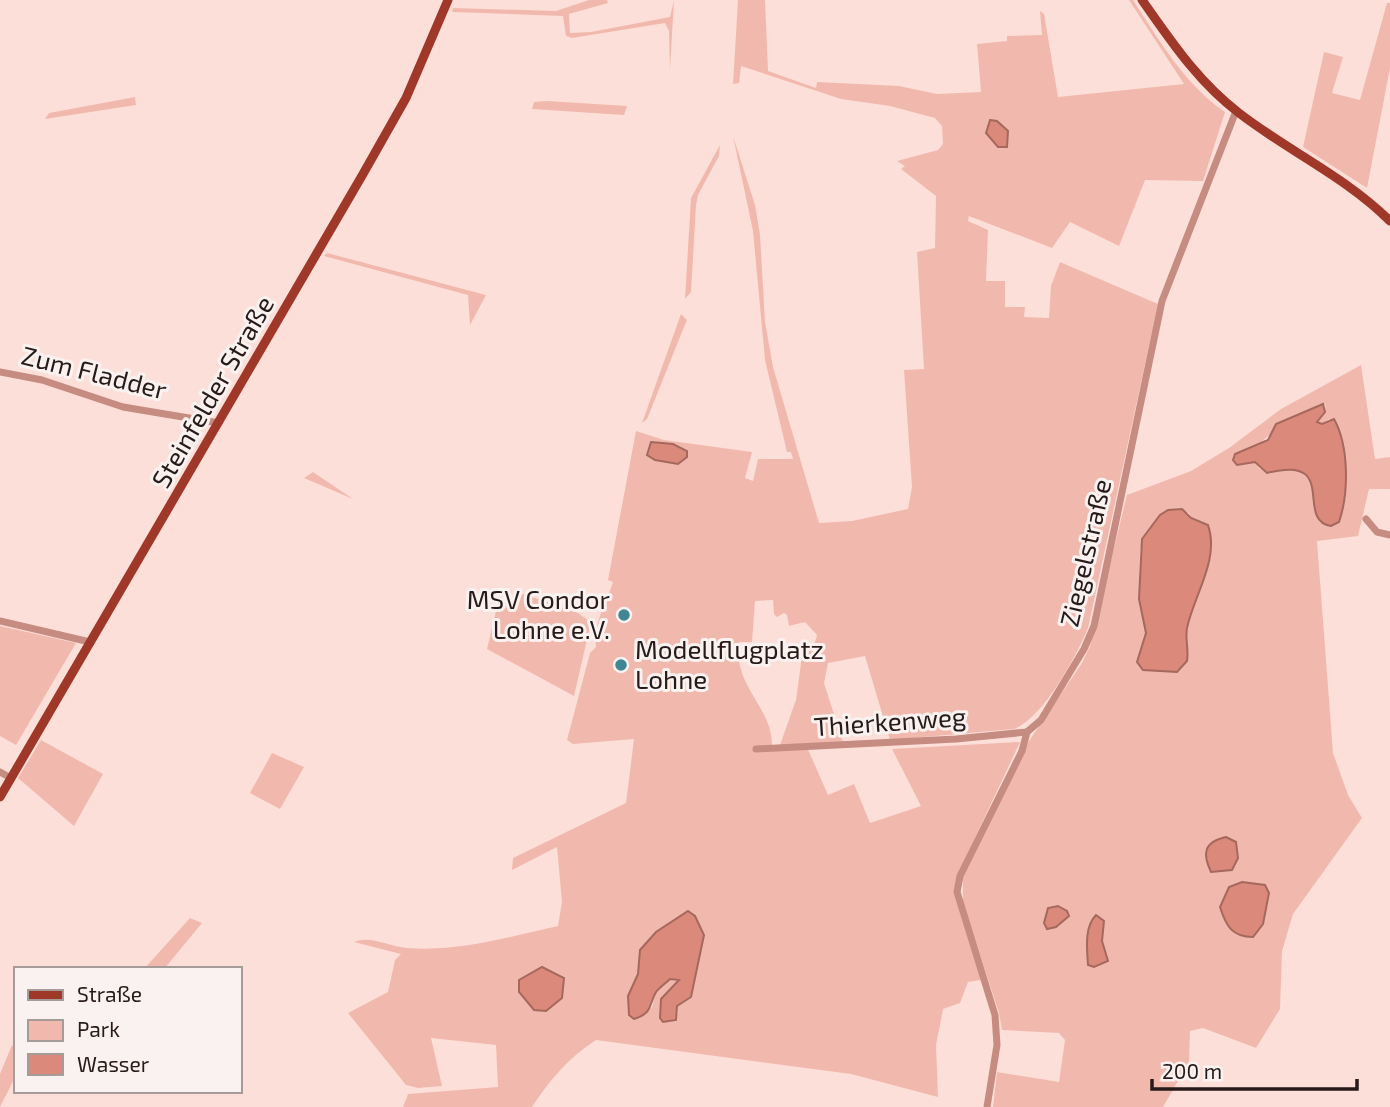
<svg xmlns="http://www.w3.org/2000/svg" width="1390" height="1107" font-family="'Exo 2',sans-serif">
<style>
.green{fill:#f1b9ae;fill-rule:evenodd}
.water{fill:#db897a;stroke:#a5685d;stroke-width:2}
.lines{fill:none;stroke-linecap:round;stroke-linejoin:round}
.minor{stroke:#c68b81;stroke-width:7}
.major{stroke:#9f3829;stroke-width:9}
.poi-dot{fill:#418693;stroke:#f9f2f0;stroke-width:2.5}
.labels{text-anchor:middle;stroke-width:6;stroke-linejoin:round;paint-order:stroke}
.street-label{font-size:26px;fill:#271a18;stroke:#f9f2f0}
.poi-label{font-size:26px;fill:#271a18;stroke:#f9f2f0;text-anchor:end}
</style>
<rect width="100%" height="100%" fill="#fddfd9"/>
<!-- green -->
<g class="green">
<polygon points="589,0 607,0 608,3 569,14 570,33 591,32 670,17 674,0 670,70 669,31 665,23 572,38 566,36 563,16 452,12 453,8 556,11"/>
<path d="M 738,0 L 765,0 L 768,71 L 816,88 L 817,82 L 899,86 L 937,94 L 981,92 L 977,44 L 1007,41 L 1007,36 L 1042,35 L 1040,11 L 1044,14 L 1058,97 L 1184,84 L 1129,0 L 1133,0 C 1158,39 1186,86 1225,112 L 1203,181 L 1145,180 L 1119,246 L 1070,222 L 1052,248 L 969,216 L 968,221 L 988,230 L 986,281 L 1005,281 L 1005,307 L 1025,307 L 1024,317 L 1049,318 L 1051,286 L 1060,262 L 1158,304 L 1088,628 C 1076,657 1043,718 1014,729 L 890,740 L 865,656 L 828,663 L 824,683 L 843,742 L 806,745 L 828,795 L 854,784 L 870,823 L 921,806 L 892,749 L 1020,742 L 957,876 L 955,892 L 981,980 L 968,982 L 960,1003 L 943,1009 L 936,1045 L 938,1097 L 851,1074 L 596,1040 C 569,1057 549,1081 532,1107 L 403,1107 L 408,1094 L 498,1087 L 496,1045 L 431,1038 L 442,1086 L 418,1088 L 406,1085 L 348,1013 L 388,992 L 395,960 L 401,954 L 354,942 C 372,935 389,947 407,948 C 459,952 508,937 558,926 L 562,902 L 557,847 L 512,870 L 513,858 L 626,803 L 634,739 L 573,744 L 567,740 L 590,653 L 596,647 C 593,624 606,604 613,582 L 608,580 L 636,431 L 664,440 L 752,452 L 745,478 L 753,481 L 758,459 L 793,459 L 791,452 L 787,452 L 765,360 L 753,231 L 733,136 L 755,205 L 760,235 L 765,322 L 773,367 L 819,523 L 852,521 L 908,509 L 912,487 L 904,370 L 924,369 L 917,252 L 935,248 L 936,196 L 901,169 L 905,166 L 897,161 L 938,150 L 943,144 L 942,126 L 935,118 L 890,106 L 841,99 L 741,66 L 739,83 L 733,84 ZM 773,600 L 774,614 L 777,617 L 784,613 L 787,615 L 789,626 L 805,622 L 817,635 L 813,649 L 802,656 L 796,700 L 780,745 L 772,745 C 772,706 733,687 739,642 L 752,642 L 755,601 ZM 688,911 L 701,948 L 691,997 L 677,1006 L 678,1013 L 662,1009 L 661,999 L 680,980 L 670,979 L 655,994 L 652,1008 L 628,996 L 638,974 L 640,950 L 656,932 Z"/>
<polygon points="1387,3 1390,3 1390,68 1367,188 1303,147 1324,52 1343,57 1332,93 1360,100"/>
<polygon points="135,97 136,105 45,119 49,113"/>
<polygon points="547,101 627,106 624,115 532,109 534,102"/>
<polygon points="720,145 719,156 698,195 696,205 691,292 685,299 691,198"/>
<polygon points="327,253 486,295 470,325 468,295 324,256"/>
<polygon points="681,314 687,320 682,332 647,419 642,423"/>
<path d="M 1361,365 L 1375,459 L 1390,457 L 1390,489 L 1369,489 L 1358,536 L 1317,541 L 1333,753 L 1348,795 L 1362,818 L 1293,914 L 1282,951 L 1280,1009 L 1256,1048 L 1203,1028 L 1190,1031 L 1189,1062 L 1163,1107 L 993,1107 L 997,1072 L 1059,1082 L 1065,1040 L 1059,1033 L 1002,1030 L 999,1013 L 963,902 L 963,877 L 1029,741 L 1082,663 L 1090,646 L 1127,495 L 1191,471 L 1229,448 L 1281,409 ZM 1320,404 L 1326,406 L 1317,422 L 1322,424 L 1329,419 C 1349,436 1344,471 1345,495 L 1315,503 C 1311,462 1294,469 1260,469 L 1255,462 L 1235,454 L 1255,447 L 1290,418 ZM 1168,510 L 1189,513 L 1191,518 L 1203,522 L 1209,557 L 1187,626 L 1188,657 L 1143,670 L 1137,662 L 1146,633 L 1139,599 L 1140,551 L 1149,528 ZM 1226,837 L 1212,872 C 1202,853 1204,842 1226,837 Z"/>
<polygon points="313,472 353,499 304,478"/>
<polygon points="523,594 576,612 591,622 574,696 487,649 497,607"/>
<polygon points="0,626 76,643 16,745 0,736"/>
<polygon points="41,740 103,774 74,826 18,778"/>
<polygon points="272,753 304,767 280,809 250,793"/>
<polygon points="190,918 202,923 164,969 144,969"/>
<path d="M 12,1045 C 27,1066 8,1089 0,1107 L 0,1074 Z"/>
</g>
<!-- water -->
<g class="water">
<polygon points="990,120 997,121 1008,131 1007,147 998,147 986,133"/>
<path d="M 1323,404 L 1325,412 L 1317,422 L 1322,424 L 1334,419 C 1349,446 1349,493 1339,522 L 1331,526 C 1294,520 1340,454 1267,473 L 1255,462 L 1237,465 L 1233,460 L 1235,454 L 1268,440 L 1276,424 Z"/>
<polygon points="651,442 673,444 687,451 687,457 678,464 655,460 647,455"/>
<path d="M 1182,509 L 1191,518 L 1208,525 C 1220,559 1194,595 1187,628 C 1185,639 1189,650 1187,661 L 1177,672 L 1143,670 L 1137,662 L 1146,633 L 1139,599 L 1142,539 L 1160,515 L 1168,510 Z"/>
<path d="M 1226,837 L 1236,842 L 1238,858 L 1232,870 L 1211,872 C 1202,853 1204,842 1226,837 Z"/>
<path d="M 1242,882 L 1265,885 L 1269,893 L 1263,924 L 1253,937 C 1232,937 1226,926 1220,907 L 1229,887 Z"/>
<polygon points="1058,906 1067,911 1069,916 1056,927 1047,929 1044,923 1048,908"/>
<path d="M 688,911 L 695,916 L 704,935 L 691,997 L 677,1006 L 676,1020 L 663,1022 L 660,1018 L 661,999 L 679,980 L 670,979 C 666,983 659,988 656,992 C 648,1006 653,1013 634,1019 L 629,1015 L 628,996 L 638,974 L 640,950 L 656,932 Z"/>
<path d="M 1096,915 L 1104,921 L 1102,941 L 1108,961 L 1094,967 L 1088,965 C 1087,949 1084,927 1096,915 Z"/>
<polygon points="542,967 564,978 562,998 546,1011 534,1010 519,992 519,980"/>
</g>
<g class="lines">
<!-- minor -->
<g class="minor">
<polyline points="0,372 42,380 123,407 219,423"/>
<polyline points="1366,519 1377,532 1390,535"/>
<polyline points="0,621 90,642"/>
<polyline points="756,749 956,739 1027,732"/>
<polyline points="0,772 11,778"/>
<polyline points="987,1107 997,1045 995,1015 957,892 960,876 1022,751 1027,732 1041,720 1084,649 1094,626 1162,301 1236,111"/>
</g>
<!-- major -->
<g class="major">
<path d="M 1142,0 C 1171,41 1198,82 1239,113 C 1288,151 1346,177 1390,221"/>
<polyline points="0,797 363,174 406,98 448,0"/>
</g>
</g>
<!-- markers -->
<g class="poi-dot">
<circle cx="624" cy="615" r="7"/>
<circle cx="621" cy="665" r="7"/>
</g>
<g class="labels">
<!-- street labels -->
<g class="street-label">
<text transform="translate(94 373) rotate(14)" y="9">Zum Fladder</text>
<text transform="translate(213 392) rotate(-60)" y="9">Steinfelder Straße</text>
<text transform="translate(1086 553) rotate(-77)" y="9">Ziegelstraße</text>
<text transform="translate(890 722) rotate(-4)" y="9">Thierkenweg</text>
</g>
<!-- poi labels -->
<g class="poi-label">
<text x="610" y="609">MSV Condor<tspan x="610" dy="30">Lohne e.V.</tspan></text>
<text x="635" y="659" text-anchor="start">Modellflugplatz<tspan x="635" dy="30">Lohne</tspan></text>
</g>
</g>
<!-- legend -->
<rect x="14" y="967" width="228" height="126" fill="#f9f2f0" stroke="#a59c9a" stroke-width="2"/>
<rect x="28" y="990" width="35" height="10" fill="#9f3829" stroke="#a59c9a" stroke-width="2"/>
<text x="77" y="1002" font-size="21" fill="#271a18">Straße</text>
<rect x="28" y="1020" width="35" height="21" fill="#f1b9ae" stroke="#a59c9a" stroke-width="2"/>
<text x="77" y="1037" font-size="21" fill="#271a18">Park</text>
<rect x="28" y="1054" width="35" height="21" fill="#db897a" stroke="#a59c9a" stroke-width="2"/>
<text x="77" y="1072" font-size="21" fill="#271a18">Wasser</text>
<!-- scale -->
<path d="M1152 1079v10h205v-10" fill="none" stroke="#271a18" stroke-width="3.5"/>
<text x="1162" y="1079" font-size="21" fill="#271a18" stroke="#f9f2f0" stroke-width="5" paint-order="stroke">200 m</text>
</svg>
